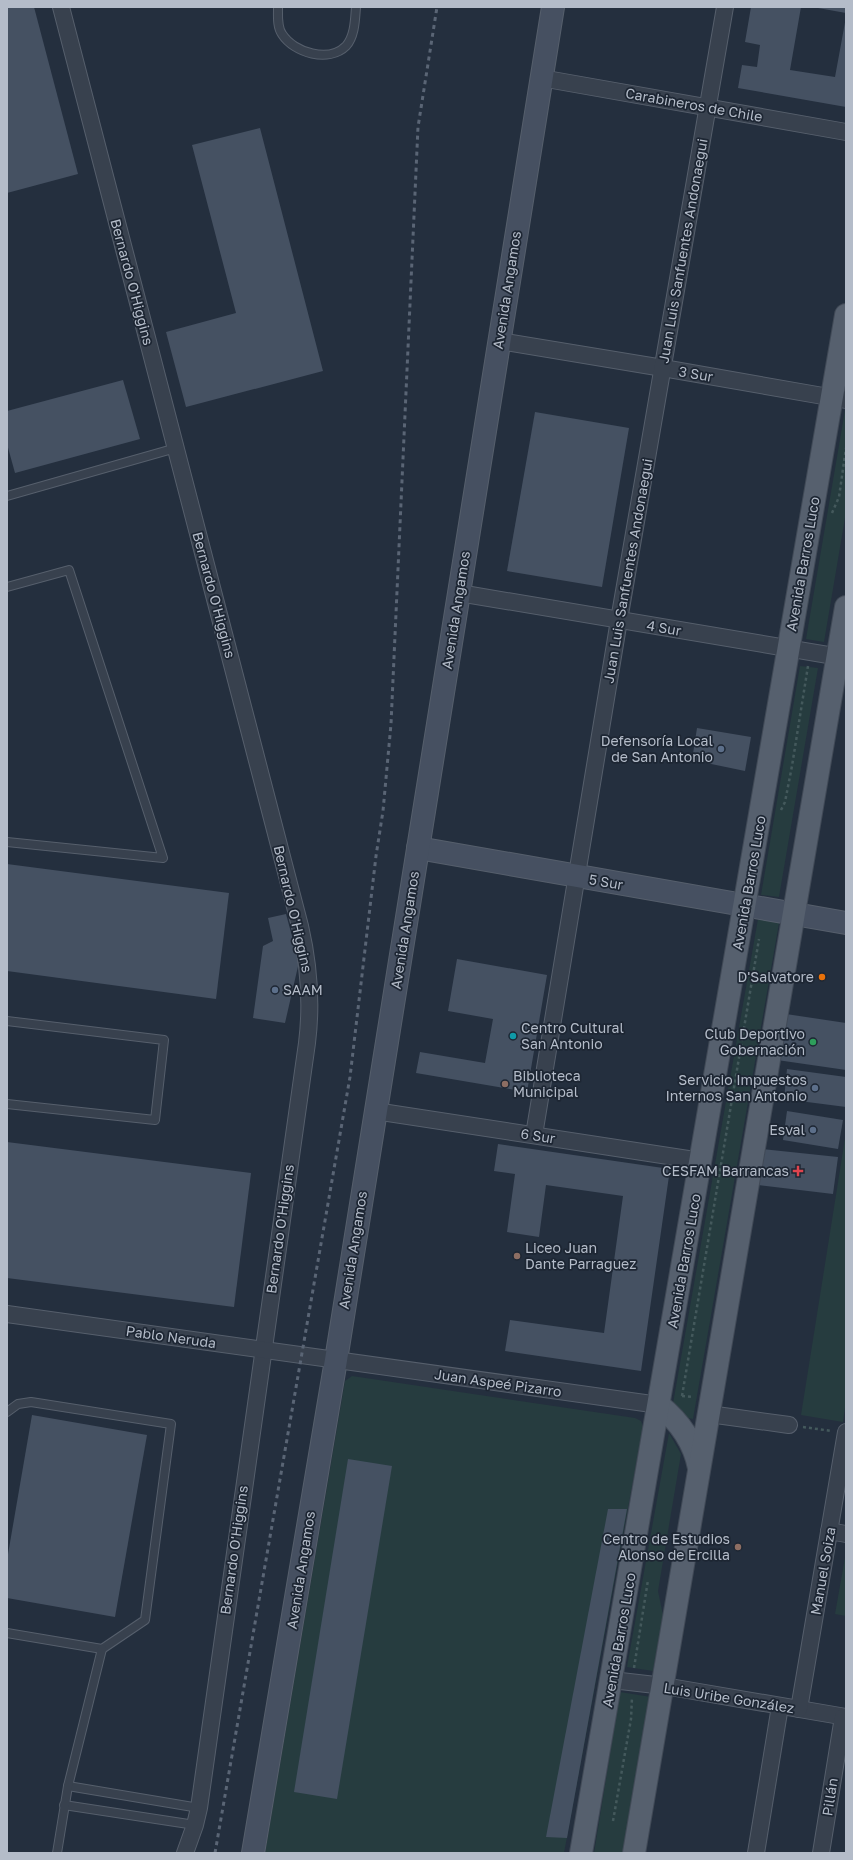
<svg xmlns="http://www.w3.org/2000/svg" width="853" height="1860" font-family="'Golos Text',sans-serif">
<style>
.green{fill:#263c3f}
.building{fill:#455162}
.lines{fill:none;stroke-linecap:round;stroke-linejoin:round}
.lane-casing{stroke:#565f6c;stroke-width:10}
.street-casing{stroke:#565f6c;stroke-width:18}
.secondary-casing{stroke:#565f6c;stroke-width:24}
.primary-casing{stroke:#414a57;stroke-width:24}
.path{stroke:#44595c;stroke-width:2.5;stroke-dasharray:3 3;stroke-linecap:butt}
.lane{stroke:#38414e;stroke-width:8}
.street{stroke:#38414e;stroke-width:16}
.secondary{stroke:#465061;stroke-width:22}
.primary{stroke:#56606e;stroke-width:22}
.rail{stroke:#5a6575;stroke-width:3;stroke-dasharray:4 4;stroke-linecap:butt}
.service-dot{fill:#5c6f8a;stroke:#1d2633;stroke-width:1.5}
.food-dot{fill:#e8710a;stroke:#1d2633;stroke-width:1.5}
.culture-dot{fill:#0f9aa8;stroke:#1d2633;stroke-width:1.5}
.leisure-dot{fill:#2e9e5b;stroke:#1d2633;stroke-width:1.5}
.education-dot{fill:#8d6e63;stroke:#1d2633;stroke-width:1.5}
.health-dot{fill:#e0444e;stroke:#1d2633;stroke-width:1.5}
.labels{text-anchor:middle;stroke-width:3.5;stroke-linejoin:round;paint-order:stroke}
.street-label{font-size:14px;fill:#b4bcc9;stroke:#1d2633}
.poi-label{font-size:14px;fill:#b4bcc9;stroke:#1d2633;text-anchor:end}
</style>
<rect width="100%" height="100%" fill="#242f3e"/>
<!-- green -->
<g class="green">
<polygon points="845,410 846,512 824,642 806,639"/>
<polygon points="800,666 818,668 779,897 761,895"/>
<polygon points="758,919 779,923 693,1419 671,1415"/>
<polygon points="846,1132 846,1401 843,1422 801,1415"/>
<polygon points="352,1376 635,1418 641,1421 643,1427 564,1853 265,1853 345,1381"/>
<polygon points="669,1433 681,1454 658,1591 663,1615 653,1671 627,1667"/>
<polygon points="846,1552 846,1616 835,1614"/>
<polygon points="620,1692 651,1697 624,1853 594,1853"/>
</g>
<!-- building -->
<g class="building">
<polygon points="7,7 34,7 78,174 7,193"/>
<polygon points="751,7 801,7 790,70 835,77 846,17 846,107 738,88 742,65 757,67 760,45 745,42"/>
<polygon points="818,7 846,7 846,13 818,8"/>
<polygon points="260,128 323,371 186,407 166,332 236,313 192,145"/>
<polygon points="123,380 140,439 15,473 7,444 7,411"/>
<polygon points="535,412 629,428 602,587 507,571"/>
<polygon points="697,728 751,737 745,771 692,760"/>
<polygon points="7,864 229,893 216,999 7,971"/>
<polygon points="286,914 299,962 285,1023 253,1018 263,946 273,941 268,918"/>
<polygon points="457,959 547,975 527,1092 416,1073 420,1052 485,1063 493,1019 448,1011"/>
<polygon points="786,1014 846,1023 846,1070 777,1060"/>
<polygon points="787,1069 846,1077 846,1107 784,1099"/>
<polygon points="787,1111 843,1120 838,1149 783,1140"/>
<polygon points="7,1142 251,1173 234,1307 7,1278"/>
<polygon points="498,1144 670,1169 641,1371 505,1351 510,1320 604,1333 623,1196 546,1185 539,1237 507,1232 515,1174 494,1171"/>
<polygon points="762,1149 838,1157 833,1194 758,1185"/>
<polygon points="32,1415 147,1435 115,1617 7,1598 7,1560"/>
<polygon points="348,1459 392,1466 337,1799 294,1792"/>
<polygon points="608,1509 627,1509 567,1838 546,1837"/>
</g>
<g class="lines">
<!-- lane casing -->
<g class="lane-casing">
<g id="lane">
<path d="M 278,7 C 278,16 277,27 282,34 C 294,53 329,63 346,46 C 355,36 355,19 356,7"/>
<polyline points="7,496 176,448"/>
<polyline points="7,587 69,570 163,858 7,842"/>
<polyline points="7,1021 164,1040 155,1120 7,1104"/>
<polyline points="7,1412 18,1404 31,1402 171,1424 145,1620 102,1649 7,1633"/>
<polyline points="68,1786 199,1808"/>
<polyline points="64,1805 195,1825"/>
<polyline points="57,1853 68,1786 102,1649"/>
</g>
</g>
<!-- street casing -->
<g class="street-casing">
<g id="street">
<path d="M 61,7 L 300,926 C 309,965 312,1003 307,1043 L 199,1808 L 195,1825 L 185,1853"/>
<polyline points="541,78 846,132"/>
<polyline points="499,341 663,368 846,400"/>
<polyline points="459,593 846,658"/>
<polyline points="375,1111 701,1161"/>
<polyline points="534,1135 619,620 725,7"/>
<polyline points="7,1314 659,1405"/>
<polyline points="709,1414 789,1425"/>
<polyline points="829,1531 846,1534"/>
<polyline points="612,1680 664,1686 846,1717"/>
<polyline points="799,1709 846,1432"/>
<polyline points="756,1853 780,1706"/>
<polyline points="821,1853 843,1717"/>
</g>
</g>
<!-- secondary casing -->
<g class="secondary-casing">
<g id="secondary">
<polyline points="418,848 846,923"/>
<polyline points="253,1853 336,1360 553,7"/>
</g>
</g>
<!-- primary casing -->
<g class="primary-casing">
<g id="primary">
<path d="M 659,1405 C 680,1422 694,1442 699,1468"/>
<polyline points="581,1853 846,315"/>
<polyline points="634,1853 846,607"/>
</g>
</g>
<!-- path -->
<g class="path">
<polyline points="832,513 839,497 846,448"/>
<polyline points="781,810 785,802 792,766 808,666"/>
<polyline points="682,1396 759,939"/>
<polyline points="682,1396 693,1397"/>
<polyline points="803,1427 832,1431"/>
<polyline points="634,1668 648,1580"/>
<polyline points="613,1821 631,1719 632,1697"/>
</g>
<!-- lane -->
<use href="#lane" class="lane"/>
<!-- street -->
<use href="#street" class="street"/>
<!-- secondary -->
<use href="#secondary" class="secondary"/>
<!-- primary -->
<use href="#primary" class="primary"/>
<!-- rail -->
<polyline class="rail" points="215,1853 350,1077 376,856 383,811 391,724 418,127 437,7"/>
</g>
<!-- markers -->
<g class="service-dot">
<circle cx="721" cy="749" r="4"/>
<circle cx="275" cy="990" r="4"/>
<circle cx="815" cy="1088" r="4"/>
<circle cx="813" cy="1130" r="4"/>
</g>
<circle class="food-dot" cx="822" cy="977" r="4"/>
<circle class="culture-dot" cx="513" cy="1036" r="4"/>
<circle class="leisure-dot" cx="813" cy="1042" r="4"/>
<g class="education-dot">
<circle cx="505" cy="1084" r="4"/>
<circle cx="517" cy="1256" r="4"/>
<circle cx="738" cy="1547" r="4"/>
</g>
<path class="health-dot" d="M796 1165h4v4h4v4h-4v4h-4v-4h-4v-4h4z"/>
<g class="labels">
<!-- street labels -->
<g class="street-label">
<text transform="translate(694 105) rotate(10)" y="5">Carabineros de Chile</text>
<text transform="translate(683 251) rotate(-80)" y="5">Juan Luis Sanfuentes Andonaegui</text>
<text transform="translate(132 282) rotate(75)" y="5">Bernardo O'Higgins</text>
<text transform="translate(507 290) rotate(-81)" y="5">Avenida Angamos</text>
<text transform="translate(696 374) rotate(10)" y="5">3 Sur</text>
<text transform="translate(803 564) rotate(-80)" y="5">Avenida Barros Luco</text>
<text transform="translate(628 571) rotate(-80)" y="5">Juan Luis Sanfuentes Andonaegui</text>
<text transform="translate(214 595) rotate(75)" y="5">Bernardo O'Higgins</text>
<text transform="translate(456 610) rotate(-81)" y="5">Avenida Angamos</text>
<text transform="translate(664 628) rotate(10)" y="5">4 Sur</text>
<text transform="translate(606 882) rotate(10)" y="5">5 Sur</text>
<text transform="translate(749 883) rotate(-80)" y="5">Avenida Barros Luco</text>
<text transform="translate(293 909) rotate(77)" y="5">Bernardo O'Higgins</text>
<text transform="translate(405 930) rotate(-81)" y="5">Avenida Angamos</text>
<text transform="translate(538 1136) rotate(9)" y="5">6 Sur</text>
<text transform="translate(280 1229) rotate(-82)" y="5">Bernardo O'Higgins</text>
<text transform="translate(353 1250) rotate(-81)" y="5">Avenida Angamos</text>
<text transform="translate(684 1261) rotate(-80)" y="5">Avenida Barros Luco</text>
<text transform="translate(171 1337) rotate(8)" y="5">Pablo Neruda</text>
<text transform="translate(498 1383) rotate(8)" y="5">Juan Aspeé Pizarro</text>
<text transform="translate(234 1550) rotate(-82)" y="5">Bernardo O'Higgins</text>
<text transform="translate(301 1570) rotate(-81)" y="5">Avenida Angamos</text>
<text transform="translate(823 1571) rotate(-80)" y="5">Manuel Soiza</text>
<text transform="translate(619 1640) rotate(-80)" y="5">Avenida Barros Luco</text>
<text transform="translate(729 1698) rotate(9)" y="5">Luis Uribe González</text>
<text transform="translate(830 1797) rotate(-81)" y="5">Pillán</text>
</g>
<!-- poi labels -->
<g class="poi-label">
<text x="713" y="746">Defensoría Local<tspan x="713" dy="16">de San Antonio</tspan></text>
<text x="814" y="982">D'Salvatore</text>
<text x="283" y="995" text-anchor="start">SAAM</text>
<text x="521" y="1033" text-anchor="start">Centro Cultural<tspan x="521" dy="16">San Antonio</tspan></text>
<text x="805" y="1039">Club Deportivo<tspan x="805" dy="16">Gobernación</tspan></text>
<text x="513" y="1081" text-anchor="start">Biblioteca<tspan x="513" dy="16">Municipal</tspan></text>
<text x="807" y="1085">Servicio Impuestos<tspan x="807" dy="16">Internos San Antonio</tspan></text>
<text x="805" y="1135">Esval</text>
<text x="789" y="1176">CESFAM Barrancas</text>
<text x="525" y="1253" text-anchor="start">Liceo Juan<tspan x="525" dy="16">Dante Parraguez</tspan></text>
<text x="730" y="1544">Centro de Estudios<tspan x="730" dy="16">Alonso de Ercilla</tspan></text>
</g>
</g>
<!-- border -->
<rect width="853" height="1860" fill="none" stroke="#b4bcc9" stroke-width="16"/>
</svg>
